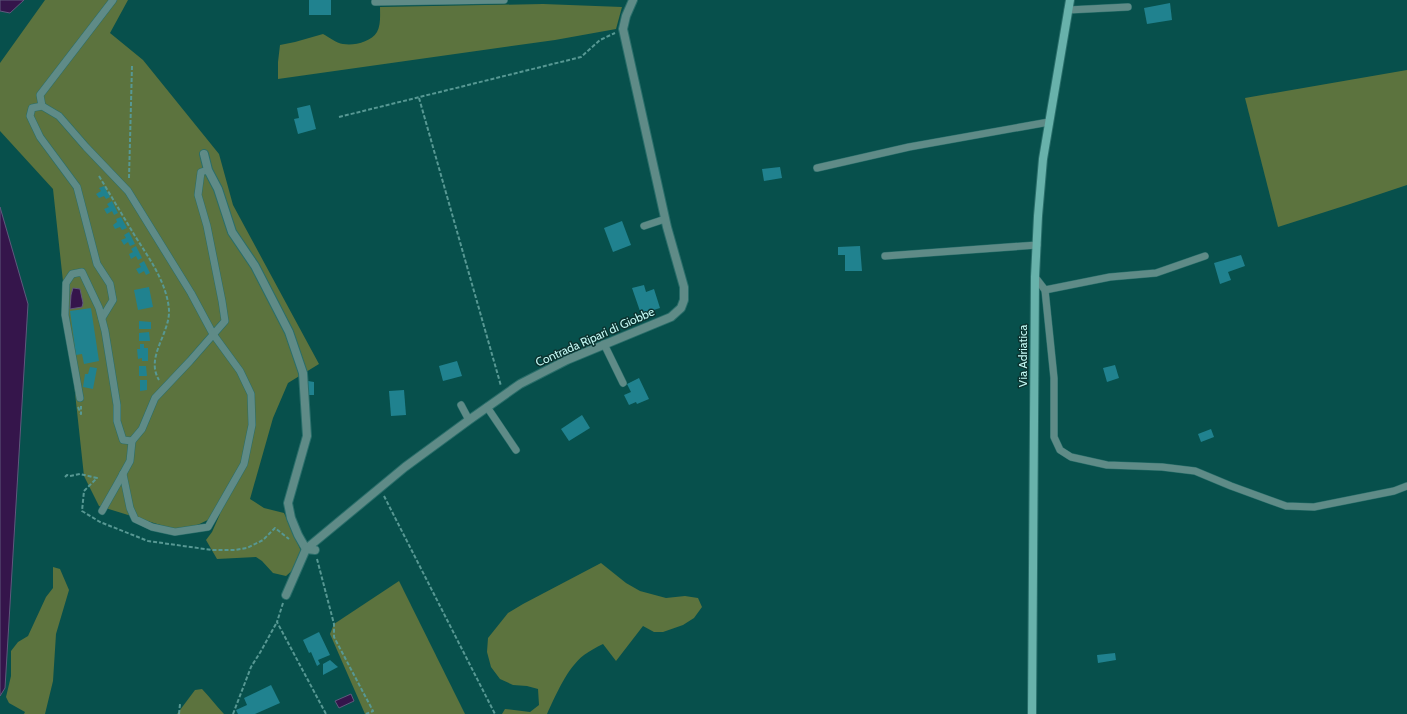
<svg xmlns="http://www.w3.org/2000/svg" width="1407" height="714" font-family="Cabin,sans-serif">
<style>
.green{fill:#5c733e}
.water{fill:#35154b;stroke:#5f597d}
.building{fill:#20828f}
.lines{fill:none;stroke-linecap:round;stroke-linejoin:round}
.lane-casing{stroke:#296e6a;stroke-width:8}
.street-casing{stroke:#296e6a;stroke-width:10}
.secondary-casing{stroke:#296e6a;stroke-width:10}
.path{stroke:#579893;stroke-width:2;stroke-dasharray:4 2;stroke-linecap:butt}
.lane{stroke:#5f8b87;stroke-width:7}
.street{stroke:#5f8b87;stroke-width:8}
.secondary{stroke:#68b2ab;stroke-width:8}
.labels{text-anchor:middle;stroke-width:3;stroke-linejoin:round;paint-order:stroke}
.street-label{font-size:12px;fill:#c2f7f2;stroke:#0b3330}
</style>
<rect width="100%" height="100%" fill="#07504c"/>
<!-- green -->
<g class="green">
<polygon points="45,0 128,0 110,33 143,60 219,154 233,205 319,364 288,383 273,418 250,499 264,508 284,513 301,551 296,567 286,576 273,573 262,561 256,557 217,559 206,540 212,532 220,514 183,532 99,506 84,476 53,189 0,131 0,63"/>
<path d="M 543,4 L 622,7 L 616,29 L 555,40 L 278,79 L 278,62 L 280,45 L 295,42 L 323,34 C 329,37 336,43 343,44 C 354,46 371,42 377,32 C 381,25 380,14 380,7 Z"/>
<polygon points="1407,70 1407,185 1347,205 1278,227 1245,98"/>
<path d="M 601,563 L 626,583 L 640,591 L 666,598 L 685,596 L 698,598 L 702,607 L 694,618 L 683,625 L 663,632 L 654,632 L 643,626 L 616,661 L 603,644 C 596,647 590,651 584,655 C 567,668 556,695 547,714 L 502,714 L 505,709 L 530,712 L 539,705 L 538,689 L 527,686 L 513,685 L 500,679 L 491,667 L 487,652 L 488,638 L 508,613 L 523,604 Z"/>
<polygon points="53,567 60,569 69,590 56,634 53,681 45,714 24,714 25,712 9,703 6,697 11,676 11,651 18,642 28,636 46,597 53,588"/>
<polygon points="399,581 465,714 365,714 330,634 334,624"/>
<path d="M 202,689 C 210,697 216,706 224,714 L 177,714 L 195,690 Z"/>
</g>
<!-- water -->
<g class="water">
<polygon points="0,0 24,0 10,13 0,11"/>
<polygon points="0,207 28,304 5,688 0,696"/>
<polygon points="73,288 80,289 83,303 82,307 70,309 71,295"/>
<polygon points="351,694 354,701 339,708 335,701"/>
</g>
<!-- building -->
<g class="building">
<rect x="309" y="0" width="22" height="15"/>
<polygon points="1170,3 1172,20 1147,24 1144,8"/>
<polygon points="310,105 316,129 298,134 294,119 299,118 297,108"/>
<polygon points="780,167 782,178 764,181 762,169"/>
<polygon points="104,186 110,197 106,199 104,196 99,198 96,194 101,191 99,188"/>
<polygon points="112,201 118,213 114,215 112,211 107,214 104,209 109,207 107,204"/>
<polygon points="121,217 127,228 122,230 120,227 115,229 113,225 117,222 116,219"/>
<polygon points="622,221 631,245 613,252 604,228"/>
<polygon points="129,232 135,244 130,246 128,242 124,245 121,240 126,238 124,235"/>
<polygon points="136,246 142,258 138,260 136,256 131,259 129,254 133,252 131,249"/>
<polygon points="860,246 862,271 845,271 845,255 838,255 838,247"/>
<polygon points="1241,255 1245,266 1228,272 1231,280 1220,284 1214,263"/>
<polygon points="144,261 150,273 146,275 144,271 139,274 136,269 141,267 139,264"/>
<polygon points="644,285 646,292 654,289 660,308 641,314 632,288"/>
<polygon points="149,287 153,307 138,310 134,290"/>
<polygon points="91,308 99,361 84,364 82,354 76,355 70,311"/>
<polygon points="139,321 151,322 151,329 139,329"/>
<polygon points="149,332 150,341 139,341 139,333"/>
<polygon points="140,344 144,344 144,348 148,348 148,361 142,361 142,358 138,359 137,349 140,349"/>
<polygon points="457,361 462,376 443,381 439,366"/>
<polygon points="1115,365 1119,378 1107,382 1103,368"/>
<polygon points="139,366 146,366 147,376 139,376"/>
<polygon points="90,367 97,368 93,389 83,387 85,374 88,374"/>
<polygon points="639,378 649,399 637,404 636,402 629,405 624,395 631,392 627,384"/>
<polygon points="140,380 147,380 147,390 140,391"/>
<polygon points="308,381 314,382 314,395 308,395"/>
<polygon points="404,390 406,415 391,416 389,391"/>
<polygon points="582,415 590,428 569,441 561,429"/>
<polygon points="1211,429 1214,437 1201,442 1198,434"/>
<polygon points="319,632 330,655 318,660 320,664 317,666 311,652 309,653 303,640"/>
<polygon points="1115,653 1116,660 1098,663 1097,655"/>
<polygon points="330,660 338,667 323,675 323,664"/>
<polygon points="271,685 280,703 255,714 238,714 236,710 247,705 244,698"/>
</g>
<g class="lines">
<!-- lane casing -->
<g class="lane-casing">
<g id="lane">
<polyline points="375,2 504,0"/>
<polyline points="1068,10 1128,7"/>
<polyline points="42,106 40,95 113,0"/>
<polyline points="817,168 909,147 1049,122"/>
<polyline points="644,226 665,219"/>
<polyline points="885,256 1037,245"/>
<polyline points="1035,277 1045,290 1054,378 1054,437 1060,450 1071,457 1107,465 1162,467 1195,471 1231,486 1286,506 1314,507 1394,491 1407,486"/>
<polyline points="1045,290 1110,277 1156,273 1205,256"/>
<polyline points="102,318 113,300 110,284 97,264 77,187 40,137 30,116 32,108 42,106 59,116 86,147 128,191 191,293 213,334 240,371 251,394 252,425 244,464 208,527 175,532 152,527 135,519 130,508 123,474"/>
<polyline points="604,344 623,383"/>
<polyline points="80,398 65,315 66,283 72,274 82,272 99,308 105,331 117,405 117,421 123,440 132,441 142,429 155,398 190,361 225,321 222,301 207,226 198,195 201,172 208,170"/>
<polyline points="461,405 469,420"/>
<polyline points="487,407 516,450"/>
<polyline points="102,511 119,481 130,461 132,441"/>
</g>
</g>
<!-- street casing -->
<g class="street-casing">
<g id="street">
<polyline points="204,154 208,170 218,189 232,232 255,266 289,332 303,373 307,436 288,503 291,518 298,535 306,549 315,550"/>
<polyline points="286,595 306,549 405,467 469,420 520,384 567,360 671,317 681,308 684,300 684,287 667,227 623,29 626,16 633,0"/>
</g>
</g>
<!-- secondary casing -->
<g class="secondary-casing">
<polyline id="secondary" points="1032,714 1035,277 1038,216 1043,159 1070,0"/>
</g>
<!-- path -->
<g class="path">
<polyline points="419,98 501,386"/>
<polyline points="339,117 581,57 600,40 615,33"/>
<path d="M 99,176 C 111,196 123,216 135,236 C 149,258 167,283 169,310 C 170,334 145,357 159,380"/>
<polyline points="129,178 132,66"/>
<polyline points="78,407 81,414 81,406"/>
<polyline points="65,477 67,475 70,476 80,474 97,478 84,491 82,511 100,522 148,541 212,550 235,550 247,548 263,540 275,528 289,539"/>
<polyline points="384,496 495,714"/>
<polyline points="317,559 334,624 334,637 373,711 366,714"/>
<polyline points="283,603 277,622 326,714"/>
<polyline points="179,714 180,704"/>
<polyline points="233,714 251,667 261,651 277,622"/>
</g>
<!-- lane -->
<use href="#lane" class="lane"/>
<!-- street -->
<use href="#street" class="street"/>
<!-- secondary -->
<use href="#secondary" class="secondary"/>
</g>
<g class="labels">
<!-- street labels -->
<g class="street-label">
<text transform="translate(595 337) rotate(-24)" y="4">Contrada Ripari di Giobbe</text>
<text transform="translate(1023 356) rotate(-90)" y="4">Via Adriatica</text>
</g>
</g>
</svg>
